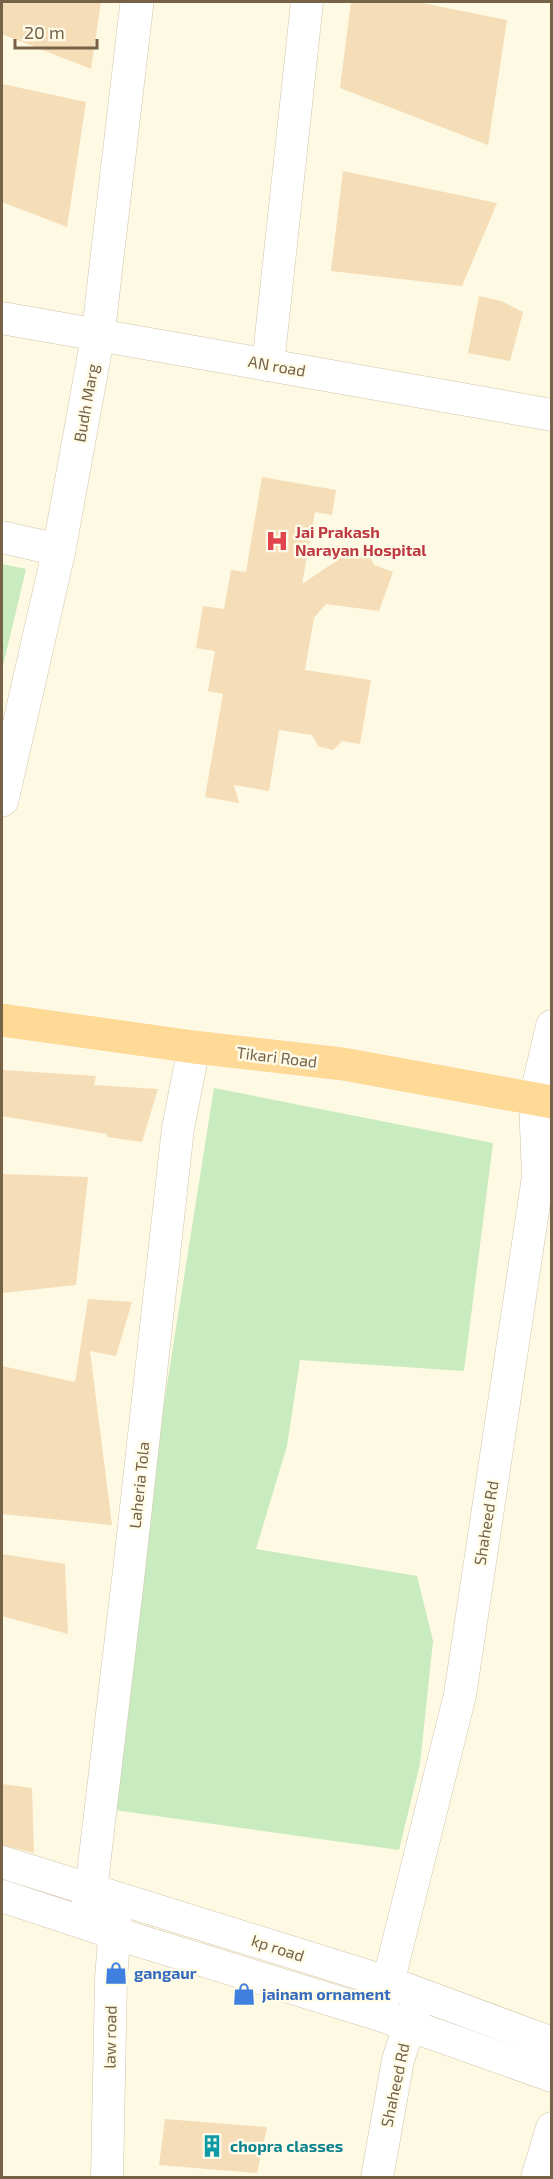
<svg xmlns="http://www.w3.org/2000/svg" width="553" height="2179" font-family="'Exo 2',sans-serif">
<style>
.green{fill:#c8ecbf}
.building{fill:#f5ddb8}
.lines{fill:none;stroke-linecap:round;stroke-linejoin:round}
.minor-casing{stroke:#d1c4ab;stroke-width:33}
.tertiary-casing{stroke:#d1c4ab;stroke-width:34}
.trunk-casing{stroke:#fff;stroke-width:34}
.minor{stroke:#fff;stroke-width:32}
.tertiary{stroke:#fff;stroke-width:33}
.trunk{stroke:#feda96;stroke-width:33}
.labels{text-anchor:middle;stroke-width:5;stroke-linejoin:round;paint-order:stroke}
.street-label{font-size:16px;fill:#766247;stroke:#fffbe9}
.health-label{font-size:16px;font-weight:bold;fill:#be3a42;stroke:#fffbe9;text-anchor:start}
.shop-label{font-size:16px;font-weight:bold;fill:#366cbe;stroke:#fffbe9;text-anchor:start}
.culture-label{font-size:16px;font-weight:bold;fill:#0d838f;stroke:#fffbe9;text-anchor:start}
</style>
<rect width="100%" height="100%" fill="#fef9e2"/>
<!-- green -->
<g class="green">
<polygon points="2,564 26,569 2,670"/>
<polygon points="214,1088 493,1143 464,1371 300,1360 287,1446 256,1549 417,1576 433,1641 420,1764 399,1850 100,1808"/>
</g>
<!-- building -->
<g class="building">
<polygon points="2,2 101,2 91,69 2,34"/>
<polygon points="351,2 417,2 507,20 488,145 340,88"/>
<polygon points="2,84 86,102 67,227 2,202"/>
<polygon points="343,171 497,203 462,286 331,271"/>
<polygon points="479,296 501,301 523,312 510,361 468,353"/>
<polygon points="262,477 336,490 332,515 315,512 302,584 348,553 369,555 374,565 393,572 379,611 326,604 314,618 305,670 371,680 360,744 342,741 333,750 318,746 312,735 279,730 269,791 234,785 239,803 205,797 223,694 208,691 215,651 196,648 203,606 224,609 231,570 246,572"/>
<polygon points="2,1070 96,1076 94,1085 158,1089 142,1142 107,1137 107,1134 2,1116"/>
<polygon points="2,1174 88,1177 76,1285 2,1293"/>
<polygon points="88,1299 132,1302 116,1356 90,1351 112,1525 2,1514 2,1366 75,1382"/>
<polygon points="2,1554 65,1564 68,1634 2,1616"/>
<polygon points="2,1784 32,1788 34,1853 2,1845"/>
<polygon points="165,2119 267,2127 257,2173 159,2165"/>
</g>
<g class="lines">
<!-- minor casing -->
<g class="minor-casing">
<g id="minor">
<polyline points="2,318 552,415"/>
<polyline points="268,365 307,2"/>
<polyline points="2,537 59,550"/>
<polyline points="2,1862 390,1983 552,2043"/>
<polyline points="2,1896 114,1933 380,2015 552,2076"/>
<polyline points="84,1923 91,1890 129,1571 178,1128 194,1047"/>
<polyline points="380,2015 460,1695 538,1177 535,1099 552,1026"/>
<polyline points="107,2178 111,1979 116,1913"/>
<polyline points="377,2178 398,2060 416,2006"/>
<polyline points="537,2178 552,2128"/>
</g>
</g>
<!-- tertiary casing -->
<g class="tertiary-casing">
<polyline id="tertiary" points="2,800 59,550 98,335 137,2"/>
</g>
<!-- trunk casing -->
<g class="trunk-casing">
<polyline id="trunk" points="2,1020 194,1047 343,1064 552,1102"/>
</g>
<!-- minor -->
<use href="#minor" class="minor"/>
<!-- tertiary -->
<use href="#tertiary" class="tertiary"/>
<!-- trunk -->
<use href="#trunk" class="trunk"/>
</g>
<!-- icons -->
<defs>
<g id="hospital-bare" transform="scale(1.8)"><path d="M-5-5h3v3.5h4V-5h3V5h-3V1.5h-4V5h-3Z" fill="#e0444e" stroke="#fffbe9" stroke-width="2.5" paint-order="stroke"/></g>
<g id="shop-bare" transform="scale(1.8)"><path d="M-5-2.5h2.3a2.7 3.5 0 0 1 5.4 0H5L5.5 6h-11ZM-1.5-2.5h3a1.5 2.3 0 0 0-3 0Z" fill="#3f7fe0" stroke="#fffbe9" stroke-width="2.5" paint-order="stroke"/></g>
<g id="building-bare" transform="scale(1.8)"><path d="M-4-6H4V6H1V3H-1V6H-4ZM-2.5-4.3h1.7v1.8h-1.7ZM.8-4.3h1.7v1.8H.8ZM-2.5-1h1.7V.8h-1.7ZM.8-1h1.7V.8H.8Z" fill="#0f9aa8" stroke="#fffbe9" stroke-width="2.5" paint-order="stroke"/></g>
</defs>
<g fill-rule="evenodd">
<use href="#hospital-bare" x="277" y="541"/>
<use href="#shop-bare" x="116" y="1973"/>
<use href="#shop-bare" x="244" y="1994"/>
<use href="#building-bare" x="212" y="2146"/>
</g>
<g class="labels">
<!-- street labels -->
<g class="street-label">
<text transform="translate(277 366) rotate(10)" y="6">AN road</text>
<text transform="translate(86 403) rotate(-80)" y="6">Budh Marg</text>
<text transform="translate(277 1057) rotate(7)" y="6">Tikari Road</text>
<text transform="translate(139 1485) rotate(-84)" y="6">Laheria Tola</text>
<text transform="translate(486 1523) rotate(-81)" y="6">Shaheed Rd</text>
<text transform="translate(278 1948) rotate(18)" y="6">kp road</text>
<text transform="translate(110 2037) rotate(-89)" y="6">law road</text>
<text transform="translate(395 2085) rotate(-78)" y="6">Shaheed Rd</text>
</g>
<!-- health labels -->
<g class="health-label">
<text x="295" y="538">Jai Prakash<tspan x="295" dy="18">Narayan Hospital</tspan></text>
</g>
<!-- shop labels -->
<g class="shop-label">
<text x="134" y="1979">gangaur</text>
<text x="262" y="2000">jainam ornament</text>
</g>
<!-- culture labels -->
<g class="culture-label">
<text x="230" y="2152">chopra classes</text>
</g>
</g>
<!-- border -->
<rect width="553" height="2179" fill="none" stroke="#766247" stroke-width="6"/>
<!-- scale -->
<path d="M15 39v9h82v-9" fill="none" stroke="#766247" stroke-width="3"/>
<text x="24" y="39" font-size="18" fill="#766247" stroke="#fffbe9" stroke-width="4.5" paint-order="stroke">20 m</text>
</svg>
